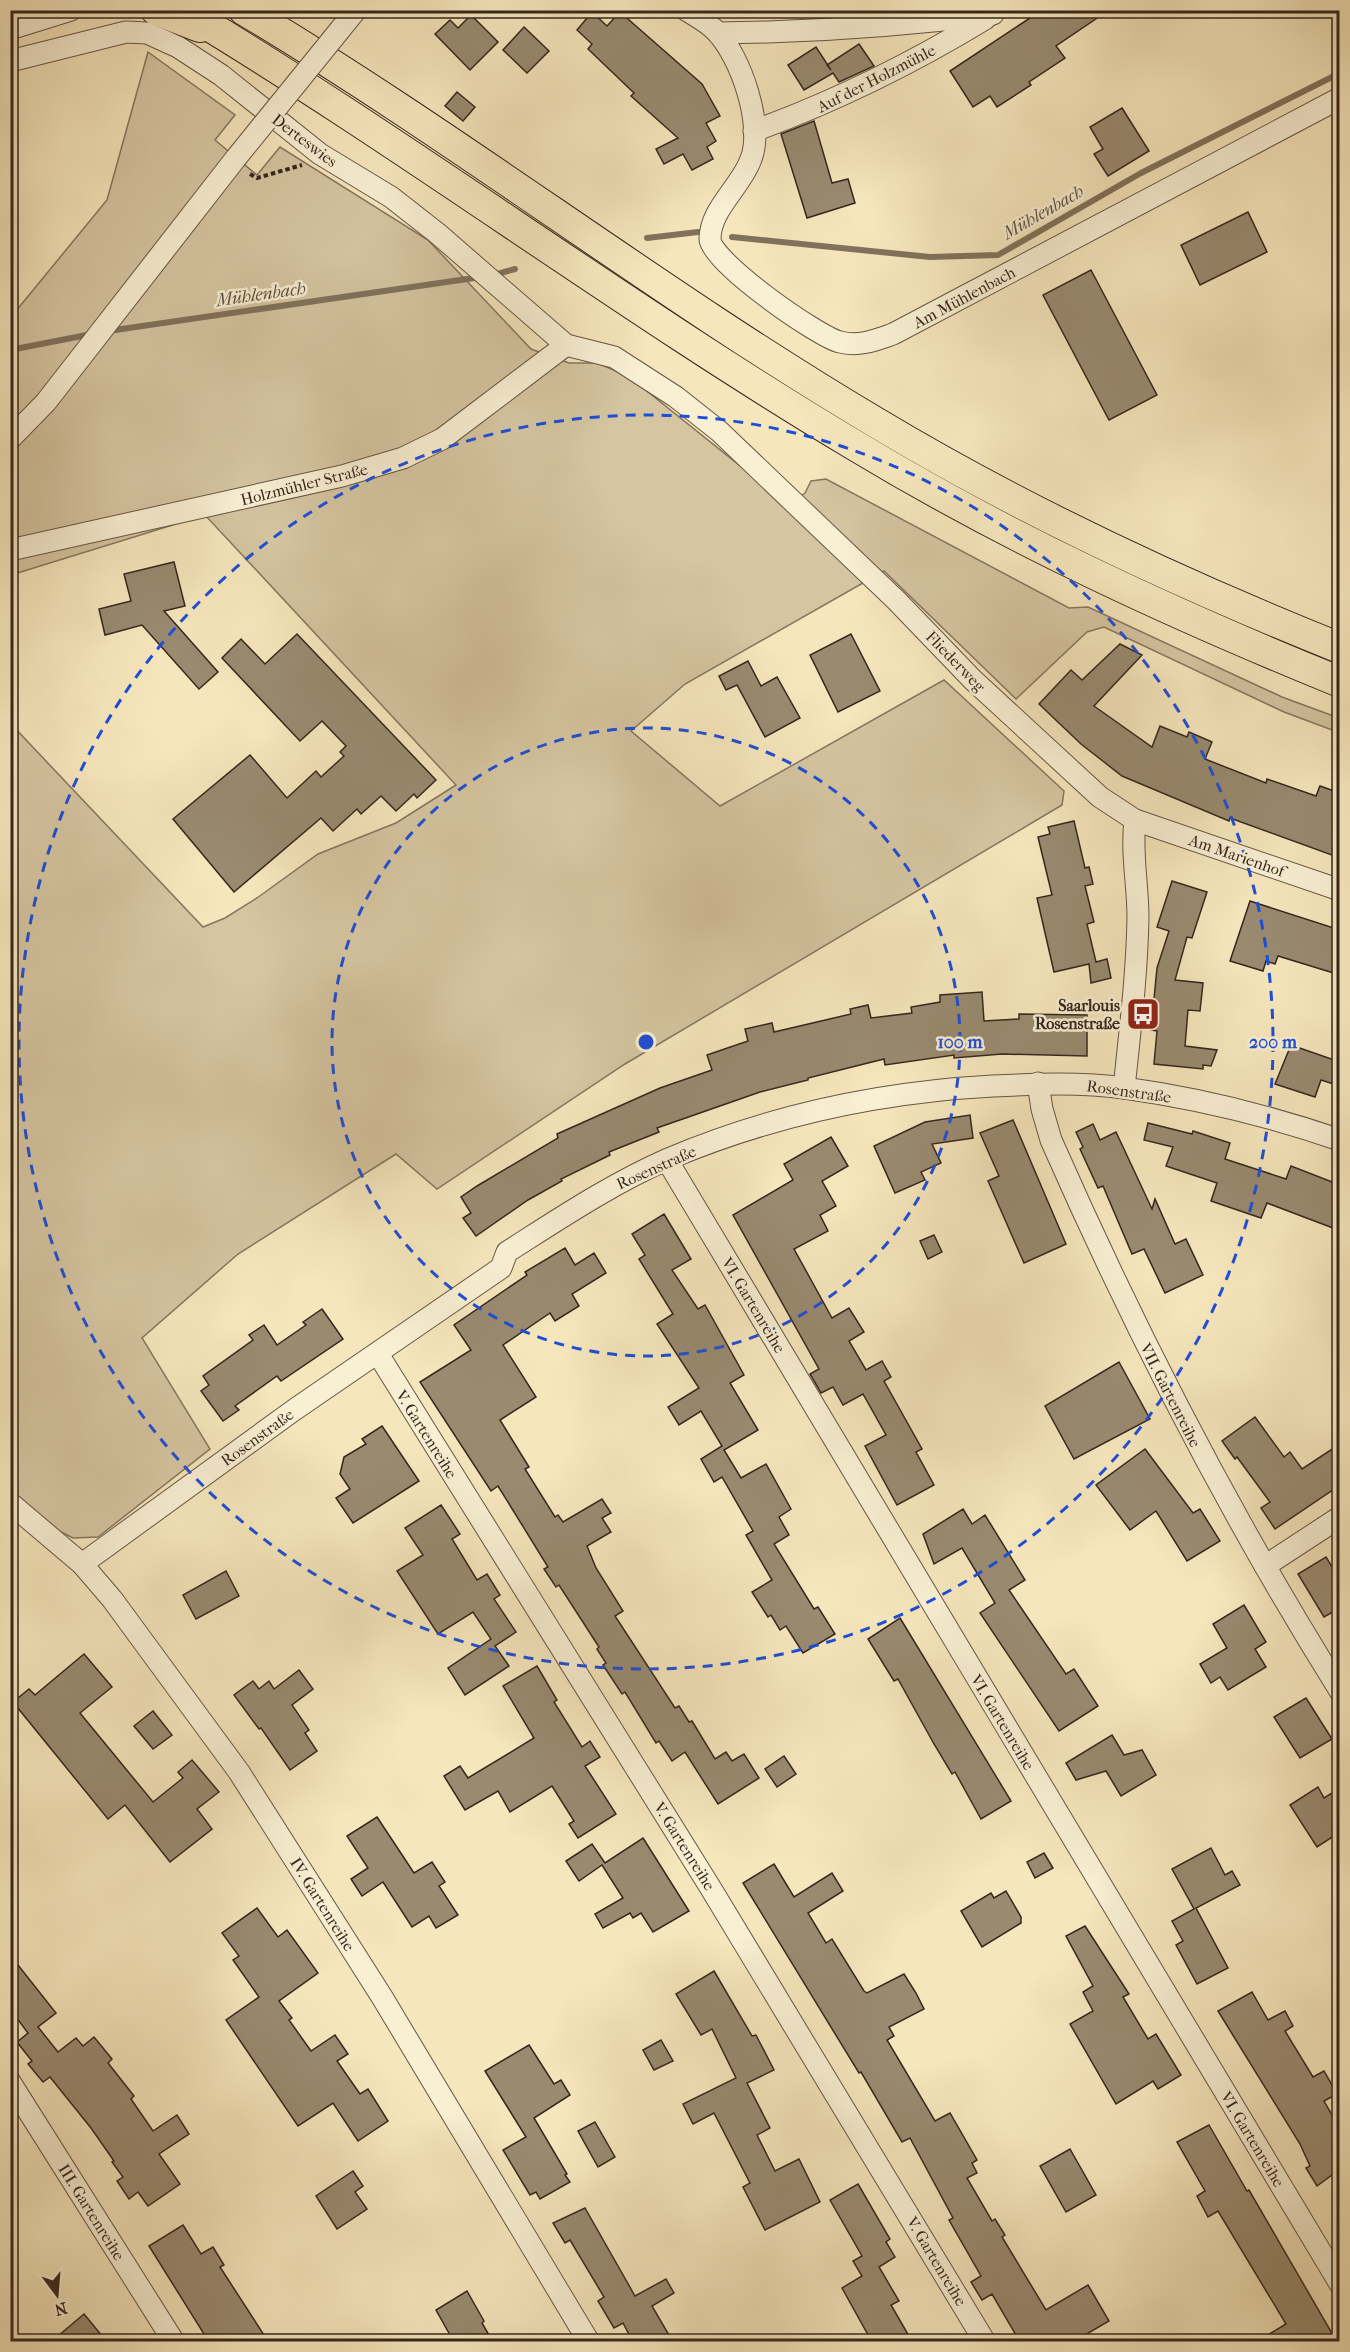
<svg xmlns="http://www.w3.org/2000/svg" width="1350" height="2352" font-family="'IM FELL French Canon',serif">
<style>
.green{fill:#d5c5a1;stroke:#857660;stroke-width:1.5}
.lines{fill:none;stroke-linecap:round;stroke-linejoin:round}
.stream{stroke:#81725c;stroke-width:6}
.building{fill:#998a70;stroke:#35261e;stroke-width:1.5}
.minor-casing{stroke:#655646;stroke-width:23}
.highway-casing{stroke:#35261e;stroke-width:32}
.path{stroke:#35261e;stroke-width:4;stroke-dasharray:4.5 3;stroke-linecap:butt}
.minor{stroke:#f9efd3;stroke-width:21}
.highway{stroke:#f6e6bc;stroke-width:30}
.minor-bridge-casing{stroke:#655646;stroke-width:23;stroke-linecap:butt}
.minor-bridge{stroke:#f9efd3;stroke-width:21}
.ring{fill:none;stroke:#1d4ed8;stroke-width:3;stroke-dasharray:10 8}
.labels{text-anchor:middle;stroke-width:5;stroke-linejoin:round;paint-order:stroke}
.street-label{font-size:16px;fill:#35261e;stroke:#f9efd3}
.poi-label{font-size:16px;font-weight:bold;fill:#35261e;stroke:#f9efd3;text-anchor:end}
.water-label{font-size:18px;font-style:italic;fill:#615242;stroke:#f9efd3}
.centre{fill:#1d4ed8;stroke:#f9efd3;stroke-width:3}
.ring-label{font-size:18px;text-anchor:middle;font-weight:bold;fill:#1d4ed8;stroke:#f9efd3;stroke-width:5;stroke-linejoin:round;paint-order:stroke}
</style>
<rect width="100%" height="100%" fill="#f6e6bc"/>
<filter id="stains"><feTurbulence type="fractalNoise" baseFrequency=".00333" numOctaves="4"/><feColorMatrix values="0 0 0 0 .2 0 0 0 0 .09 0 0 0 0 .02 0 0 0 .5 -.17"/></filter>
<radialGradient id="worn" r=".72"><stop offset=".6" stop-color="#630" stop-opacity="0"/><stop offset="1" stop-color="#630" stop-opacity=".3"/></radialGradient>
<!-- green -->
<polygon class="green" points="148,52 235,115 215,140 257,175 280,147 428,240 531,349 569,363 597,363 628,376 789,505 805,493 811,481 826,479 1069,608 1088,607 1282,697 1339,718 1340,733 1284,712 1104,627 1087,632 1016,699 884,571 685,684 631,731 720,806 944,680 1064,791 1062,805 625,1064 437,1189 396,1154 238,1254 142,1338 210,1449 98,1537 73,1538 59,1531 11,1490 10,723 203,927 225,918 257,898 318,854 396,823 456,785 205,515 11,575 11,317 107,200"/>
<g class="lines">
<!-- stream -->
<g class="stream">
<polyline points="732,237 930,257 998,255 1141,173 1340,73"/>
<polyline points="647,238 698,232"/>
<polyline points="494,275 515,269"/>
<polyline points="108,331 481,277"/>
<polyline points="10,350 92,334"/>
</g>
</g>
<!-- building -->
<g class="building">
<polygon points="1042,10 1109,10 1056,46 1065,58 1029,82 1031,85 997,107 990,96 973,107 950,71"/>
<polygon points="592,12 607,26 620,12 702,84 720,116 706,123 716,141 707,147 713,159 692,170 683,154 664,164 656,149 678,138 631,96 634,93 588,49 592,44 577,30"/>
<polygon points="471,15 498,42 470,70 435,34 450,20 458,28"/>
<polygon points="524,27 549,51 527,73 503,50"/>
<polygon points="859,44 874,66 839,82 833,73 804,90 788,65 816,47 831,70 827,65"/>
<polygon points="457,92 475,107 463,121 445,106"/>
<polygon points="1122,108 1149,151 1108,176 1094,154 1103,149 1090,127"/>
<polygon points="814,121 832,183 848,179 855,203 807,218 781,134"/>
<polygon points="1248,212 1267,252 1200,285 1181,245"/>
<polygon points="1091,270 1157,395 1109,420 1043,295"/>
<polygon points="174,562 185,606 164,611 218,672 199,689 142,625 105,635 99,609 131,601 124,574"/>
<polygon points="297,634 436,780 417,798 414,794 396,811 381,796 361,814 357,809 333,831 321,818 234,892 173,819 250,755 287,798 316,771 321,777 344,756 340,752 346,746 322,721 300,741 222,658 241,639 265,664"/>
<polygon points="851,634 880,691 838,712 810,655"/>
<polygon points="1120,644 1142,655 1094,706 1152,747 1160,726 1187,737 1189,732 1212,742 1205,759 1266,783 1267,779 1316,796 1320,786 1340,793 1340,858 1230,818 1229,821 1122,776 1081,744 1039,704 1071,670 1082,680"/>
<polygon points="748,661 761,686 777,677 800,718 765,737 737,685 726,690 719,676"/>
<polygon points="1074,821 1085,868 1089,867 1093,884 1085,886 1094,922 1087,924 1096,962 1107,959 1111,978 1091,983 1089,964 1054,972 1037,898 1052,895 1038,837 1050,834 1048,827"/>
<polygon points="1172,881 1207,892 1192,938 1187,937 1175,980 1203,983 1200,1011 1188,1010 1185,1046 1217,1050 1211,1066 1203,1065 1203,1069 1154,1064 1157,1031 1151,1030 1157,968 1169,931 1157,927"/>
<polygon points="1250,901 1340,930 1340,975 1278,956 1275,964 1266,961 1263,971 1230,961"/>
<polygon points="982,992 984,1021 1019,1019 1019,1014 1087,1015 1087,1056 1002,1054 954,1058 954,1055 885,1065 884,1059 808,1078 808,1080 760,1092 657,1128 659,1132 609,1152 610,1155 561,1179 562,1181 528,1200 476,1236 463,1218 471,1213 461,1197 477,1186 558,1138 557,1134 660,1088 712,1070 707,1055 748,1041 745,1029 772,1023 774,1032 851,1014 850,1009 868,1005 871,1018 912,1013 911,1007 940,1002 940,995"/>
<polygon points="1291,1045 1340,1062 1340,1086 1321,1080 1315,1097 1275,1084"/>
<polygon points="970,1115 973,1138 932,1144 941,1163 921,1172 925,1180 895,1193 874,1146 925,1122"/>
<polygon points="1013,1120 1066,1244 1024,1263 988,1181 999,1176 980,1133"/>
<polygon points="1148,1123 1192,1134 1193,1131 1230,1143 1225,1159 1286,1179 1291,1166 1340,1185 1340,1212 1333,1228 1267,1203 1261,1218 1211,1201 1217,1183 1166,1166 1173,1147 1144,1140"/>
<polygon points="1093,1124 1100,1140 1116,1132 1152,1209 1155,1199 1175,1244 1186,1239 1203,1275 1165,1293 1144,1249 1132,1254 1103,1186 1098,1188 1080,1149 1083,1147 1076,1132"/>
<polygon points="831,1137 848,1166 822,1181 836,1206 820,1215 828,1231 794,1249 832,1318 849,1308 864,1332 849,1341 866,1370 882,1361 891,1377 884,1381 922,1449 916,1452 934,1485 897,1505 865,1446 886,1435 863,1394 843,1405 833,1387 821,1393 810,1374 819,1369 733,1215 793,1180 784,1164"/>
<polygon points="664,1214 691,1259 672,1270 698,1309 705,1305 744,1375 730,1383 758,1430 724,1450 741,1478 766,1464 791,1509 779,1517 789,1535 774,1544 814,1609 818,1607 835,1634 803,1653 786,1626 780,1630 771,1615 768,1617 752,1592 772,1580 746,1535 753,1531 722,1477 714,1482 701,1459 722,1446 701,1411 679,1425 668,1407 699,1388 657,1324 673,1314 639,1259 645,1255 632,1234"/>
<polygon points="934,1235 942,1252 928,1259 920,1241"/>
<polygon points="565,1248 575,1265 594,1253 606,1273 572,1294 579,1306 555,1321 550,1313 503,1345 536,1397 500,1420 529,1467 525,1469 555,1517 558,1515 563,1522 602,1499 611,1513 602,1518 611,1532 587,1546 596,1568 623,1611 615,1616 675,1708 679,1706 689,1722 692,1721 715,1759 726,1752 732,1761 744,1754 759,1778 718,1804 685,1752 672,1761 659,1741 656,1743 625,1692 622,1694 603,1665 606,1663 597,1649 599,1647 559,1585 556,1587 544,1569 548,1567 498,1486 491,1491 420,1382 471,1350 454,1325 527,1275 525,1272"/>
<polygon points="322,1309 343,1339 281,1381 277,1376 235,1406 239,1410 223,1421 201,1391 209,1385 203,1376 253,1340 249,1335 264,1325 277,1345 306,1325 303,1322"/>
<polygon points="1119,1362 1150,1419 1074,1459 1045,1406"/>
<polygon points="1255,1417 1284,1457 1290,1452 1302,1469 1340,1444 1340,1485 1275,1529 1261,1508 1270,1502 1237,1457 1235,1459 1222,1441"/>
<polygon points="382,1426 419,1481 353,1523 336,1498 350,1489 340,1474 344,1457 366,1444 362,1439"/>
<polygon points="1145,1449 1193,1513 1200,1509 1220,1541 1187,1561 1156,1511 1130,1530 1096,1485"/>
<polygon points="441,1505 460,1534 452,1539 477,1580 487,1574 500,1595 494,1599 516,1632 495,1646 509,1666 465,1695 448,1668 491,1639 473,1612 438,1634 397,1571 423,1555 405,1528"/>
<polygon points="963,1509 972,1524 985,1515 1025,1580 1009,1590 1066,1674 1074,1669 1098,1706 1059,1731 980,1613 995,1603 962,1548 934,1564 923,1534"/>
<polygon points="1326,1557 1340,1580 1340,1608 1324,1617 1298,1574"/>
<polygon points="226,1571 239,1596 196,1619 183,1595"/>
<polygon points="1244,1605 1266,1642 1255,1649 1266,1667 1228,1690 1220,1677 1211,1683 1200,1664 1227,1648 1213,1624"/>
<polygon points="900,1618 1011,1801 981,1819 955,1772 952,1774 934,1744 898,1679 894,1681 868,1639"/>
<polygon points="84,1654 112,1687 80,1713 153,1802 183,1778 178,1772 192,1760 219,1792 197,1809 212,1829 170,1862 125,1805 108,1819 13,1702 29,1689 35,1695"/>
<polygon points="537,1666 557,1700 554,1702 582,1747 590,1741 600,1757 585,1766 616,1814 578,1838 569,1824 574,1821 552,1786 510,1812 498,1791 465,1810 444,1776 460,1766 468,1778 534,1738 503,1686"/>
<polygon points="299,1670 313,1689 292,1705 309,1730 305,1733 317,1751 290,1770 261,1728 259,1729 234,1695 253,1681 259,1689 269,1681 274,1689"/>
<polygon points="1306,1698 1332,1739 1300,1758 1274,1717"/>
<polygon points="153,1711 172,1735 153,1749 134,1726"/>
<polygon points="1112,1735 1124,1755 1142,1750 1156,1775 1121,1796 1106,1771 1076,1780 1066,1763"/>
<polygon points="784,1756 796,1774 777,1787 765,1769"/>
<polygon points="1318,1787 1324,1798 1340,1788 1340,1832 1317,1847 1290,1805"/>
<polygon points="377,1817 414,1873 432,1862 445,1882 439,1886 458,1915 436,1928 429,1916 412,1927 383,1882 362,1896 351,1879 368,1868 347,1836"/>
<polygon points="643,1838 689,1911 653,1932 641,1913 633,1918 630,1913 603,1928 595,1914 623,1898 602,1865 579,1881 566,1861 592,1844 605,1863"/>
<polygon points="1211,1848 1225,1875 1232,1871 1240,1885 1196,1908 1228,1968 1197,1984 1176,1945 1183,1941 1172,1921 1194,1909 1172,1869"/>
<polygon points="1044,1853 1053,1868 1035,1878 1027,1862"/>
<polygon points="774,1864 794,1897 832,1873 843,1891 808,1913 826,1943 832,1939 864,1991 867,1993 904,1974 916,1993 924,2009 889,2027 894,2036 887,2040 935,2121 950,2113 977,2160 972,2163 977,2173 967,2178 992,2221 995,2219 1005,2235 1002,2237 1046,2310 1088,2285 1109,2321 1073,2342 1020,2342 992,2294 982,2300 971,2282 981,2276 949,2220 953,2218 910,2138 902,2142 861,2072 859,2073 743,1883"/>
<polygon points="1006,1891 1021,1917 1021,1923 982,1947 961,1911 991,1893 994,1898"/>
<polygon points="257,1908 278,1937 287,1930 318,1973 279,2001 292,2018 289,2020 311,2051 335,2035 348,2054 337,2061 360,2094 368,2089 388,2121 358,2141 333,2103 298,2126 226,2020 259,1997 233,1960 239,1956 222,1933"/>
<polygon points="1085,1926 1129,1994 1123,1997 1148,2039 1156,2034 1181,2075 1158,2089 1153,2081 1116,2104 1070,2024 1093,2011 1083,1992 1093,1986 1066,1936"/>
<polygon points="10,1955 56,2013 38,2027 58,2052 76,2038 83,2046 94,2037 112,2059 108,2063 134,2096 131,2099 153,2131 177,2115 189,2134 159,2154 180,2184 148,2206 138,2192 129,2199 117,2181 123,2177 112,2162 114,2161 91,2128 50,2077 43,2082 28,2064 32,2061 17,2042 28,2033 10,2009"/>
<polygon points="714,1971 752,2036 756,2035 774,2070 747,2083 770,2128 757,2135 775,2171 799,2159 820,2202 765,2230 743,2187 750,2183 714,2113 693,2124 683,2104 736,2078 712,2029 701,2035 676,1994"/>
<polygon points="1252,1992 1268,2020 1285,2011 1293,2026 1285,2031 1313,2077 1324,2071 1337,2094 1324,2101 1340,2129 1340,2169 1317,2186 1306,2168 1310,2166 1300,2144 1218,2011"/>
<polygon points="661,2040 673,2061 654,2070 643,2050"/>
<polygon points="529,2045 554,2084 561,2080 570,2095 534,2118 567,2174 565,2175 570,2182 540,2199 536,2192 530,2195 503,2150 526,2137 485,2071"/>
<polygon points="595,2122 615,2157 598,2167 578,2131"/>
<polygon points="1209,2125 1247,2191 1249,2190 1337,2342 1256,2342 1286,2324 1218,2211 1208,2217 1197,2196 1205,2191 1177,2142"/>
<polygon points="1070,2149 1096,2195 1066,2212 1040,2166"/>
<polygon points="353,2171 363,2186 355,2192 367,2209 337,2229 316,2196"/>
<polygon points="858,2184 890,2239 886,2242 895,2257 879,2267 899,2301 891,2305 909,2336 899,2342 872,2342 842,2288 862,2276 853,2261 862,2256 830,2200"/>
<polygon points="585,2208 635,2296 666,2279 674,2293 652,2306 673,2342 633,2342 623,2323 614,2328 598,2301 604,2297 570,2240 565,2243 553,2223"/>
<polygon points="183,2225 201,2254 213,2247 224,2265 220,2267 264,2335 254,2342 209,2342 149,2246"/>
<polygon points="467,2291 484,2321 482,2323 493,2342 454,2342 436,2310"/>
<polygon points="84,2314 107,2342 51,2342"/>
</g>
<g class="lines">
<!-- minor casing -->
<g class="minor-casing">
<g id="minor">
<path d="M 686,10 C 697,17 707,22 716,31 C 741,57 764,125 751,159 C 741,187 710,209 710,239 C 710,261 818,337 840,342 C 859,347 876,340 893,334 L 1340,98"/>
<polyline points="10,29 71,10"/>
<path d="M 718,33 C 810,32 902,26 993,14"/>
<polyline points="10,61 126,32 147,33 178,47 221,75 320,154 391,197 437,233 566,345 614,357 676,397 719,431 896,600 973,680 1100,797 1135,820 1340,890"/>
<path d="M 754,131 C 836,101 911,64 985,19"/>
<polyline points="10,439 46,402 236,158"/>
<polyline points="10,550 342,476 403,458 442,439 566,345"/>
<path d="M 1038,1083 L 1042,1109 L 1051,1140 C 1135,1331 1229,1514 1340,1691"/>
<path d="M 1124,1088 C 1130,1031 1137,974 1138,917 C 1138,885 1131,853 1135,820"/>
<polyline points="667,1160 1340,2284"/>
<polyline points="378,1354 710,1887 985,2342"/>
<polyline points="10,1503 82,1564 112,1599 239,1772 382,1997 589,2342"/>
<path d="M 82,1564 L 294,1410 L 501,1268 L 507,1252 C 559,1219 611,1184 668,1159 C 772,1115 881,1092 993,1086 C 1037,1084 1081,1082 1124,1088 C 1197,1098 1270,1116 1340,1140"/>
<polyline points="1265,1566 1340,1517"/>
<polyline points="10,2082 174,2342"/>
</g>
</g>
<!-- highway casing -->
<g class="highway-casing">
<g id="highway">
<polyline points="156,10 200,27"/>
<path d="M 183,10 C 412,148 626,309 856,446 C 1010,539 1173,614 1340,682"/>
<path d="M 244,10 C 460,139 659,294 875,422 C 1023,511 1180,584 1340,648"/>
</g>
</g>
<!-- path -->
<polyline class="path" points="250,174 257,178 302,165"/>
<!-- minor -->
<use href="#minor" class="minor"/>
<!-- highway -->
<use href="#highway" class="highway"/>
<!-- minor-bridge casing -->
<g class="minor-bridge-casing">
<polyline id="minor-bridge" points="236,158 356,10"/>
</g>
<!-- minor-bridge -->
<use href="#minor-bridge" class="minor-bridge"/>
</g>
<!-- distance rings -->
<g class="ring">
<circle cx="646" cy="1042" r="314"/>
<circle cx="646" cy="1042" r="627"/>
</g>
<!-- icons -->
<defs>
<g id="bus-square" transform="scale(1.725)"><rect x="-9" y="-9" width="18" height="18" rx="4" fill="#8f2418" stroke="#f9efd3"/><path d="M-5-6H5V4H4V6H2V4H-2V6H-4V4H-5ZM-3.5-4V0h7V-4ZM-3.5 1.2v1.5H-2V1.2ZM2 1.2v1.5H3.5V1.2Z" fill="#fff"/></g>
</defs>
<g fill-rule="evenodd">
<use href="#bus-square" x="1143" y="1014"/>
</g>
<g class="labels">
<!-- street labels -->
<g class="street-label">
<text transform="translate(876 78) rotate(-27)" y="6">Auf der Holzmühle</text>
<text transform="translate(305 140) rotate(37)" y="6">Derteswies</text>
<text transform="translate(964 297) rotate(-28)" y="6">Am Mühlenbach</text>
<text transform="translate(304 484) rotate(-14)" y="6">Holzmühler Straße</text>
<text transform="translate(956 661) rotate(46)" y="6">Fliederweg</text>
<text transform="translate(1237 855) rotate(19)" y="6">Am Marienhof</text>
<text transform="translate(1129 1091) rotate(8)" y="6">Rosenstraße</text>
<text transform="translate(656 1167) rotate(-24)" y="6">Rosenstraße</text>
<text transform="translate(754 1305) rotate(59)" y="6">VI. Gartenreihe</text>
<text transform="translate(1171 1395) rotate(63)" y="6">VII. Gartenreihe</text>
<text transform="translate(427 1434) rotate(58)" y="6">V. Gartenreihe</text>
<text transform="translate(257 1437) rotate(-36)" y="6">Rosenstraße</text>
<text transform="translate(1003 1722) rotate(59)" y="6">VI. Gartenreihe</text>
<text transform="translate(685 1846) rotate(58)" y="6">V. Gartenreihe</text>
<text transform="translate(323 1904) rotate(58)" y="6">IV. Gartenreihe</text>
<text transform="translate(1253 2139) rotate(59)" y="6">VI. Gartenreihe</text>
<text transform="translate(92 2212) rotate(58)" y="6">III. Gartenreihe</text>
<text transform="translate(937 2261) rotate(59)" y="6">V. Gartenreihe</text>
</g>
<!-- poi labels -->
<g class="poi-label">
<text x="1120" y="1011">Saarlouis<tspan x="1120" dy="18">Rosenstraße</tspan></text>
</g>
<!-- water labels -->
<g class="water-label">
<text transform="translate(1043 212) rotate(-30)" y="6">Mühlenbach</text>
<text transform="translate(261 294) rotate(-8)" y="6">Mühlenbach</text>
</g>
</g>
<circle cx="646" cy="1042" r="9" class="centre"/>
<g class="ring-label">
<text x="960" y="1048">100 m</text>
<text x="1273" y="1048">200 m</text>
</g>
<!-- margin -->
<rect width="1350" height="2352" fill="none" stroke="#f6e6bc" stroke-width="36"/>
<rect x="12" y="12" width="1326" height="2328" fill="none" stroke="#35261e" stroke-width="3"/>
<rect x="18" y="18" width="1314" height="2316" fill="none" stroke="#35261e" stroke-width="1.5"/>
<!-- north arrow -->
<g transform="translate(57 2295) rotate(164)" stroke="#f9efd3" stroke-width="4.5" paint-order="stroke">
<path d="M0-4.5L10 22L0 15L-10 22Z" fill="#35261e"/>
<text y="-9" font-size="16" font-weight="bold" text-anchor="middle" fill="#35261e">N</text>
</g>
<rect width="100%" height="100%" filter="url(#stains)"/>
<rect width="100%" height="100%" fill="url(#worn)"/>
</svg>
